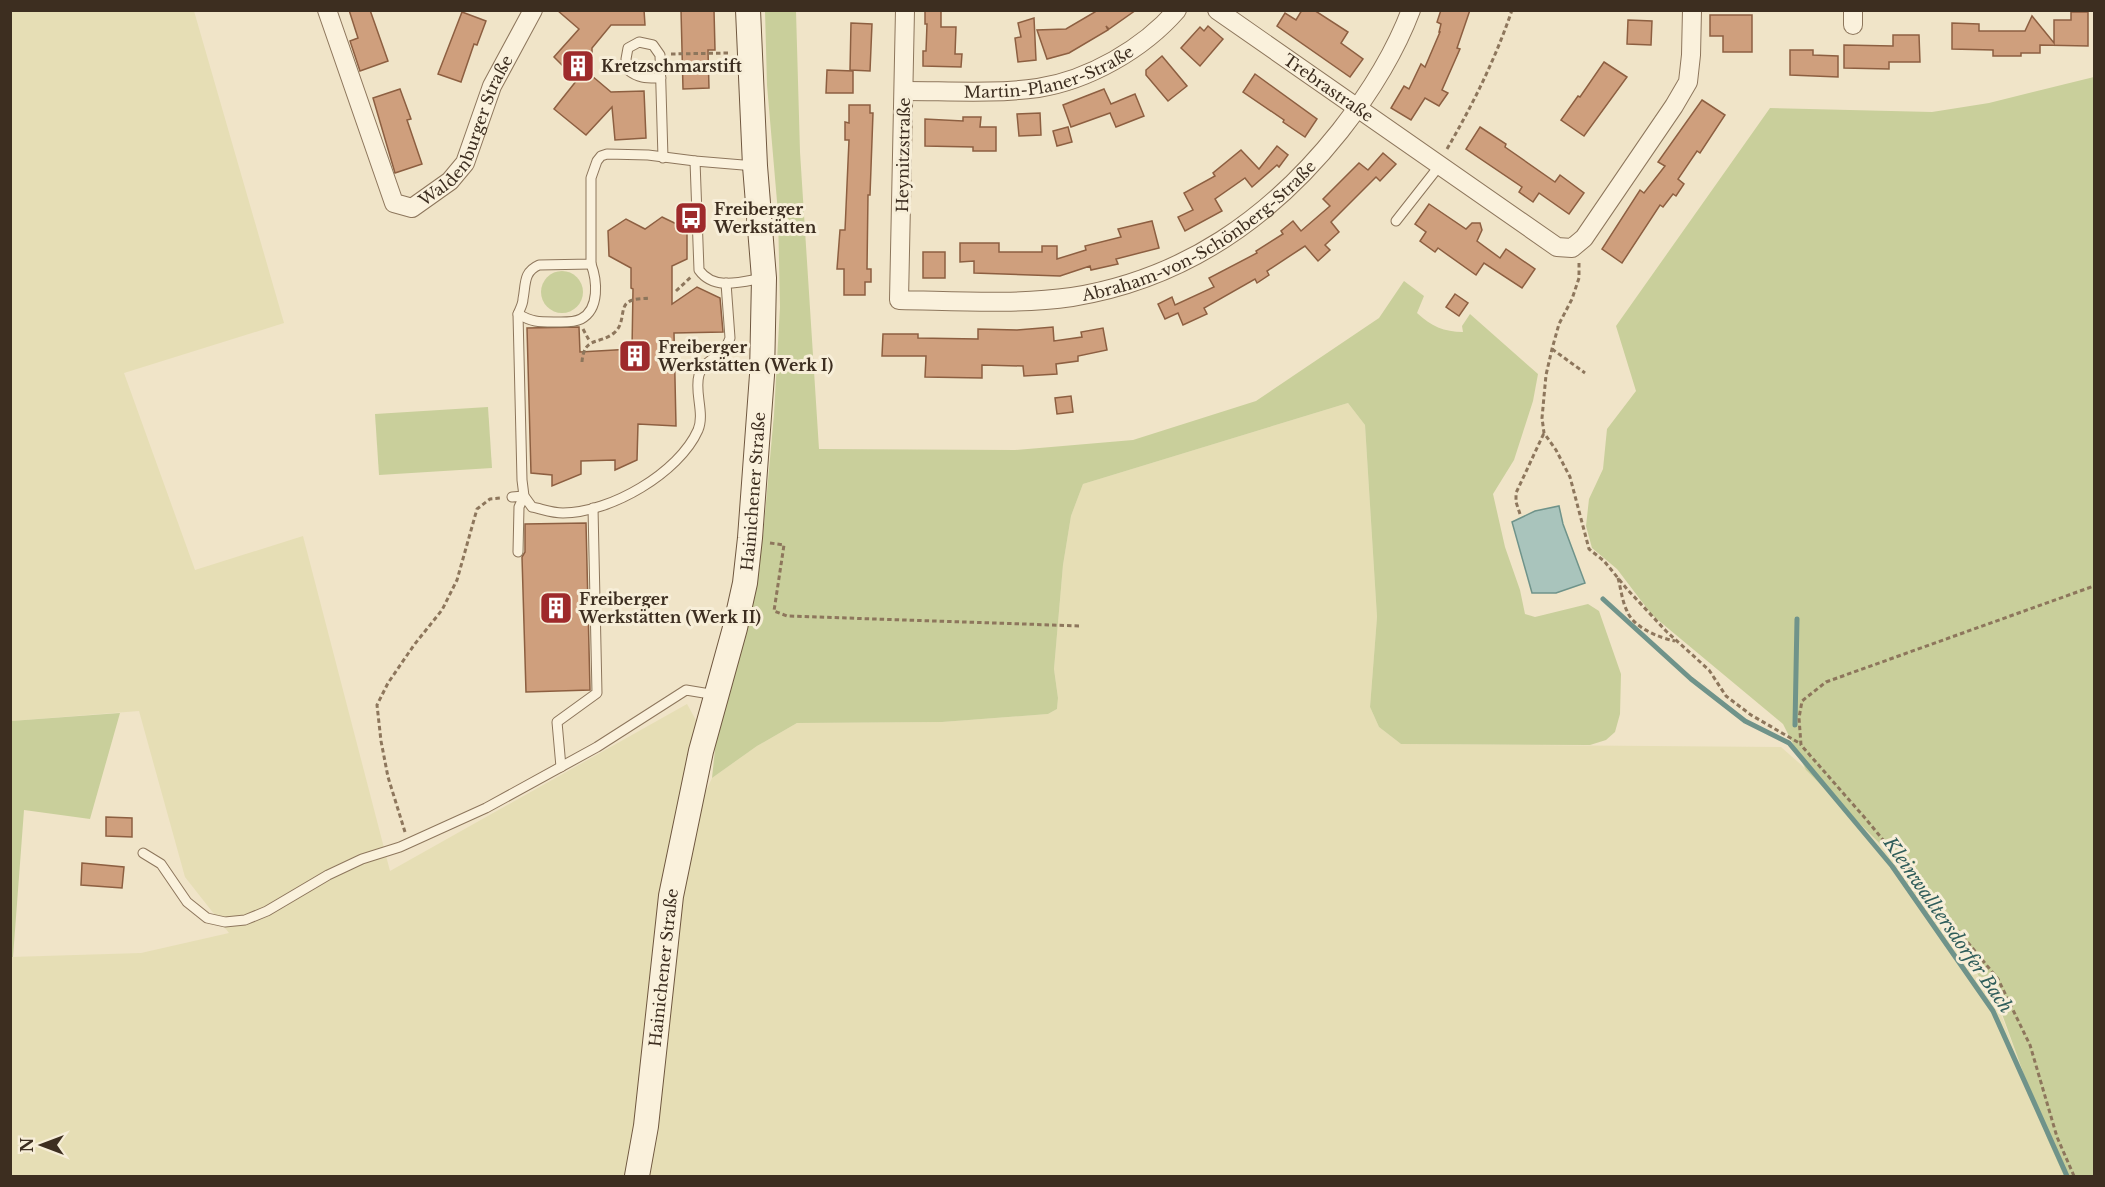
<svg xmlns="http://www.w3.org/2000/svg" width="2105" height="1187" font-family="'Libre Baskerville',serif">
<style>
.farmland{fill:#e6deb5}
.green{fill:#c9cf9b}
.water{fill:#a9c4bc;stroke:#6f938a;stroke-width:1.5}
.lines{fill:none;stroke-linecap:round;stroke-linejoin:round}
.stream{stroke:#6f938a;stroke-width:5}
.building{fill:#cf9f7d;stroke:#8d5f41;stroke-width:1.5}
.service-casing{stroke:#8d765c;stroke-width:11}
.minor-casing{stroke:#8d765c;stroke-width:20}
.secondary-casing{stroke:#6f573f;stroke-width:26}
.path{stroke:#8d765c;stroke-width:3;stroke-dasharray:4.5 3;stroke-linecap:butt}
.service{stroke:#faf1dc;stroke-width:9}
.minor{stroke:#faf1dc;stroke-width:18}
.secondary{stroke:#faf1dc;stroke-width:24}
.labels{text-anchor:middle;stroke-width:6;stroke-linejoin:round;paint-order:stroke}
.poi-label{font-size:16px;font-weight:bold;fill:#3d2e20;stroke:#f7eed8;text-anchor:start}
.street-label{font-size:16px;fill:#3d2e20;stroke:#f7eed8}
.water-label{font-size:18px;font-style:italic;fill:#2f5d5a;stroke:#f7eed8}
</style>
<rect width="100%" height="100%" fill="#f0e4c8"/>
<!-- farmland -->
<g class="farmland">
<polygon points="11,11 194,11 284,323 124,373 195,570 303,536 390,871 687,704 697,722 635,1176 11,1176 11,957 141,953 229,933 185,877 139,711 11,721"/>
<polygon points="1348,403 1365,425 1377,617 1370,707 1379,727 1401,744 1781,747 1806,769 1895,860 1996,1001 2046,1133 2065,1176 649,1176 670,982 693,819 712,778 757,746 797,723 942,722 1048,714 1057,709 1058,698 1054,669 1063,565 1071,516 1083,484"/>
</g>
<!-- green -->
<g class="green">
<path d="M 765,11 L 796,11 L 800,152 L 819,449 L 1015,450 L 1133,440 L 1256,401 L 1379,318 L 1404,281 L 1424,296 L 1417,313 C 1431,326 1444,332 1463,332 L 1462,326 L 1470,314 L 1538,374 L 1533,401 L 1514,460 L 1493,494 L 1505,547 L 1520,590 L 1525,614 L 1535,617 L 1588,604 L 1599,611 L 1621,674 L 1620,714 L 1615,732 L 1606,740 L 1590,745 L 1401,744 L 1379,727 L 1370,707 L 1377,617 L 1365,425 L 1348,403 L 1083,484 L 1071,516 L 1063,565 L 1054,669 L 1058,698 L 1057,709 L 1048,714 L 942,722 L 797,723 L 757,746 L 712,778 L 718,721 L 752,602 L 763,536 L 774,414 L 780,307 L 778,213 L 767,85 Z"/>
<polygon points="2094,77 2094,1176 2064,1176 2047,1138 1998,1003 1896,860 1806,770 1783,724 1652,615 1617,569 1592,548 1586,526 1589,499 1603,469 1607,429 1636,391 1616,326 1770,108 1932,112 1989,103"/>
<circle cx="562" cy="292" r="21"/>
<polygon points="488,407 492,468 379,475 375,414"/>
<polygon points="120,713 90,819 24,810 13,957 11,957 11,721"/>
</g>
<!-- water -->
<polygon class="water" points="1559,506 1563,524 1585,583 1556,593 1532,593 1512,522 1535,511"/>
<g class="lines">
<!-- stream -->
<g class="stream">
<polyline points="1603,599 1691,679 1745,721 1789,743 1892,866 1993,1011 2067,1176"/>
<polyline points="1795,725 1797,619"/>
</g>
</g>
<!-- building -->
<g class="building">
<polygon points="349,10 370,10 388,61 360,71 350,41 358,38"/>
<polygon points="557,10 644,10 645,25 611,25 592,48 592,76 611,92 644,91 646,138 615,140 612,107 586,135 554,109 577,80 554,57 579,29"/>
<polygon points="681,10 714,10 715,50 708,50 709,88 683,89"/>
<polygon points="925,10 941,10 941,27 956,27 955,54 962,54 961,67 923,66 923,51 926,51 927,24 925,24"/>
<polygon points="1094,10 1136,10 1109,29 1106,26 1108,30 1069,53 1047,59 1037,30 1066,29 1095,12"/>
<polygon points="1302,10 1314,10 1348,32 1341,43 1363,59 1350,77 1277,26 1285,13 1296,20"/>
<polygon points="1441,10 1470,10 1457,48 1460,49 1442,90 1448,93 1439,106 1425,98 1411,120 1391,108 1404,86 1409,89 1421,64 1425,67 1440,32 1439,32 1441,24 1437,22"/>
<polygon points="462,12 486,21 477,45 474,44 461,82 438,74"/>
<polygon points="2071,12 2088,12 2088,46 2040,45 2040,53 2021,53 2021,56 1993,56 1993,50 1952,49 1952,23 1979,24 1979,31 2025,31 2032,16 2054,43 2054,20 2071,20"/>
<polygon points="1710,15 1752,15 1752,52 1723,52 1723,36 1710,36"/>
<polygon points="1034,18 1036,60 1018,62 1015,38 1021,37 1018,23"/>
<polygon points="1628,20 1652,21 1651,45 1627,44"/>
<polygon points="851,23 872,24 870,71 850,70"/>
<polygon points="1208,26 1223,39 1200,66 1181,48 1200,27 1204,31"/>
<polygon points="1893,35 1919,35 1920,62 1889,62 1889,69 1844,68 1844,45 1893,46"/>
<polygon points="1790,50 1813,50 1813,55 1838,56 1838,77 1790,75"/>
<polygon points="1162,56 1187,86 1168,101 1146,75 1146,70"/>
<polygon points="1604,62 1627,77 1584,136 1561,120 1578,96 1580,97"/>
<polygon points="827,70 853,71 853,93 826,93"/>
<polygon points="1255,74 1317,119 1305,137 1283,122 1284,120 1243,92"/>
<polygon points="400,89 411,119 407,120 422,164 395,173 373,98"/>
<polygon points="1104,89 1111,104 1135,94 1144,116 1116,127 1110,113 1071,127 1063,105"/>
<polygon points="1702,100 1725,115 1700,153 1697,151 1678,179 1684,184 1676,196 1673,194 1663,207 1660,205 1622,263 1602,249 1640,190 1644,193 1665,166 1658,162"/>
<polygon points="849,105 870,105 870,113 873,113 870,195 868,195 867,269 871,269 871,282 865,282 865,295 844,295 844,269 837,269 840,230 845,230 849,140 845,140 845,122 849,123"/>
<polygon points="1040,113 1041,135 1019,136 1017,114"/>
<polygon points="963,117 981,117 980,127 996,127 996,151 973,151 973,147 925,146 925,119 963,121"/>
<polygon points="1068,127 1072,142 1057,146 1053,131"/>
<polygon points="1480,127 1506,144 1505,147 1555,182 1560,175 1584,193 1569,214 1539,193 1533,202 1519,192 1522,187 1466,149"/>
<polygon points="1277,146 1288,155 1279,167 1277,165 1252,187 1245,178 1215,199 1222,211 1185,231 1178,217 1193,210 1184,193 1215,176 1213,173 1241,150 1259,169"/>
<polygon points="1383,153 1396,164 1380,181 1376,177 1331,222 1339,232 1325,245 1330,250 1318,261 1305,246 1267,271 1269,275 1257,283 1255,279 1204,308 1207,314 1183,325 1178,313 1165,319 1158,304 1172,297 1175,305 1214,287 1209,278 1257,253 1256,251 1283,234 1281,231 1293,221 1301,231 1330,206 1323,199 1359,163 1368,170"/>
<polygon points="1429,204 1466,229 1472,223 1480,223 1482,230 1477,241 1500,258 1506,249 1535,269 1522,288 1484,263 1476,275 1438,248 1435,252 1420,241 1426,232 1415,224"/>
<polygon points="662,217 687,229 687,259 672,266 672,304 697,287 720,298 723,332 674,333 676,426 638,424 637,460 615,470 615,460 581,461 581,474 552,486 552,475 531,473 527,328 579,327 580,352 632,349 633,289 631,288 631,268 609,256 608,231 626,219 645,229"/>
<polygon points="1152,221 1159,248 1116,259 1118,264 1091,270 1090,266 1060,276 974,273 974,261 960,262 960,243 999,243 999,252 1042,252 1042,246 1057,246 1057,259 1086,250 1085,246 1121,237 1118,229"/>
<rect x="923" y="252" width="22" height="26"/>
<polygon points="1455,294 1468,303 1459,316 1446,307"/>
<polygon points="1053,327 1054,341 1082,337 1081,332 1103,328 1107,350 1078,356 1078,361 1056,364 1057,374 1024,376 1023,366 982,365 982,378 925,377 926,356 882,356 883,334 918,334 918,338 978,339 978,329 1017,330"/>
<polygon points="1071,396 1073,412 1057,414 1055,398"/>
<polygon points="586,523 590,690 526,692 522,557 525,552 525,524"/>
<polygon points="106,817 132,818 132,837 106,836"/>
<polygon points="82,863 124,867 122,888 81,885"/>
</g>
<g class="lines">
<!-- service casing -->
<g class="service-casing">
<g id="service">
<path d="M 661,78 C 648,78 639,79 628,70 L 626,59 L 628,48 L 639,42 L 653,45 L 660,55 L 663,158"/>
<path d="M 695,161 L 699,270 C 714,291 741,282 763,278"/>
<polyline points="1396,221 1440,165"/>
<path d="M 726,283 L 730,338 C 724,358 703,359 699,375 C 694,392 705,413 698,430 C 679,473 610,513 563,513 C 552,513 542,509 532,507 L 524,496 L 522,480 L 518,314 C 520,309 523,304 523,299 C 526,284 523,272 539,265 L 591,264 L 591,178 L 597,161 L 601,156 L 607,154 L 648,155 L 695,161 L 755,166"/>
<path d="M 518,314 C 532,322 538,322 554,322 C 563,322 573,323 581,319 C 600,309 597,280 591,264"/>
<polyline points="512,497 524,496 519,507 518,552"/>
<polyline points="561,767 557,722 597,693 593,508"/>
<polyline points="143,853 161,864 187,902 207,918 225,922 245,920 267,911 328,875 362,859 400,847 486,808 597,747 686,690 716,695"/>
</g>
</g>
<!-- minor casing -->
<g class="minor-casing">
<g id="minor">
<path id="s1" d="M 327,10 L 394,203 L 412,208 L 450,181 L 465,163 L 492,86 L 533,10"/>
<path id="s2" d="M 905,10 L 899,300 C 957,301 1015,305 1072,297 C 1184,279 1270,219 1340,131 C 1369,94 1394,55 1411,10"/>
<path id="s3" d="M 1217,10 L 1557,247 L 1572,248 L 1584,238 L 1674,106 L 1688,82 L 1691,55 L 1692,10"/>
<polyline points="1853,25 1853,10"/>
<path id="s4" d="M 905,91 C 949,91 995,94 1038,88 C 1089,80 1143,49 1177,10"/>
</g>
</g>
<!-- secondary casing -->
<g class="secondary-casing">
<g id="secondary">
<path id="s5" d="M 637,1176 L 646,1126 L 671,896 L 701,751 L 735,628 L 745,583 L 750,538 L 762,375 L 764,278 L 755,166 L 748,10"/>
</g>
</g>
<!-- path -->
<g class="path">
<polyline points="671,54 730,53"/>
<path d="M 1447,149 C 1473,104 1495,60 1512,10"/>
<polyline points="1579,263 1579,278 1572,299 1559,324 1552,349 1546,375 1542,418 1544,433 1556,450 1570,477 1589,549 1604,561 1627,589 1666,631 1709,670 1726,696 1751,715 1801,744"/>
<polyline points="676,291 691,277"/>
<polyline points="583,329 590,342"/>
<polyline points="1552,349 1585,373"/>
<path d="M 582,362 C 584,336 599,345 614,333 C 625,324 620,309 627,303 C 633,298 643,299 650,298"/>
<polyline points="1520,514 1516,502 1516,493 1544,433"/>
<polyline points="770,543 784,545 774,611 787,616 1082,626"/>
<path d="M 1618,578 C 1621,589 1622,601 1627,611 C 1633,627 1659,638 1675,641"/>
<polyline points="405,832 388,777 381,741 377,705 388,683 414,645 442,610 457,580 477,509 490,499 501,498"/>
<polyline points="2074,1176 2057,1137 2030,1045 1998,979 1865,818 1801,745 1799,718 1802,701 1826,682 2094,586"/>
</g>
<!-- service -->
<use href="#service" class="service"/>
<!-- minor -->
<use href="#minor" class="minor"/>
<!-- secondary -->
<use href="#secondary" class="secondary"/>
</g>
<!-- icons -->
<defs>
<g id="building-square" transform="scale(1.725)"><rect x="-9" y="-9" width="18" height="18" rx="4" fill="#9e2a2b" stroke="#f7eed8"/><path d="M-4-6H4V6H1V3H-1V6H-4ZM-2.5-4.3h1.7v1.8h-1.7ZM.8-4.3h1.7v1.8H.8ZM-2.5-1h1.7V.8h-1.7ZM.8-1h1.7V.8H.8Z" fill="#fff"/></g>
<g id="bus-square" transform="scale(1.725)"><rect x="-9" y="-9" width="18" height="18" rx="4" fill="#9e2a2b" stroke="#f7eed8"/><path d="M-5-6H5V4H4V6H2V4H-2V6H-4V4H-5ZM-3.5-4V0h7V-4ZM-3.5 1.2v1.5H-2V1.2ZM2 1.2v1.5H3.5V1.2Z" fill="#fff"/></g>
</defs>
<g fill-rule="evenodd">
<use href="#building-square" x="578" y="66"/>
<use href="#bus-square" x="691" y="218"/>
<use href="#building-square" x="635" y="356"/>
<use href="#building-square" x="556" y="608"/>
</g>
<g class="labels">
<!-- poi labels -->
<g class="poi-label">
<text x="601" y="72">Kretzschmarstift</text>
<text x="714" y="215">Freiberger<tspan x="714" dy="18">Werkstätten</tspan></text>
<text x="658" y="353">Freiberger<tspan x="658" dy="18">Werkstätten (Werk I)</tspan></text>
<text x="579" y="605">Freiberger<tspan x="579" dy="18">Werkstätten (Werk II)</tspan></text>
</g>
<!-- street labels -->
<g class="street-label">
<text dy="6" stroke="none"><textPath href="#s4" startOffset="147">Martin-Planer-Straße</textPath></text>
<text dy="6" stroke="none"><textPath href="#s3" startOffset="136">Trebrastraße</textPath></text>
<text dy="6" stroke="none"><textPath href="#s1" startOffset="321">Waldenburger Straße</textPath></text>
<text transform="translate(903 155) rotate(-89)" y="6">Heynitzstraße</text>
<text dy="6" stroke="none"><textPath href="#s2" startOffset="609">Abraham-von-Schönberg-Straße</textPath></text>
<text dy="6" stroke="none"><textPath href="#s5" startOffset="696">Hainichener Straße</textPath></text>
<text dy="6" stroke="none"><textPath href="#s5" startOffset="210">Hainichener Straße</textPath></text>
</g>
<!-- water labels -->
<g class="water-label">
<text transform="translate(1948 925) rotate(55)" y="6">Kleinwalltersdorfer Bach</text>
</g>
</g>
<!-- border -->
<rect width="2105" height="1187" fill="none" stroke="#3d2e20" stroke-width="24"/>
<!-- north arrow -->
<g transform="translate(42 1145) rotate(270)" stroke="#f7eed8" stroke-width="4.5" paint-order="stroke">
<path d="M0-4.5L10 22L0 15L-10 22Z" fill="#3d2e20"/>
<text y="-9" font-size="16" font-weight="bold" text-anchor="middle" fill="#3d2e20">N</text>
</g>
</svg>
